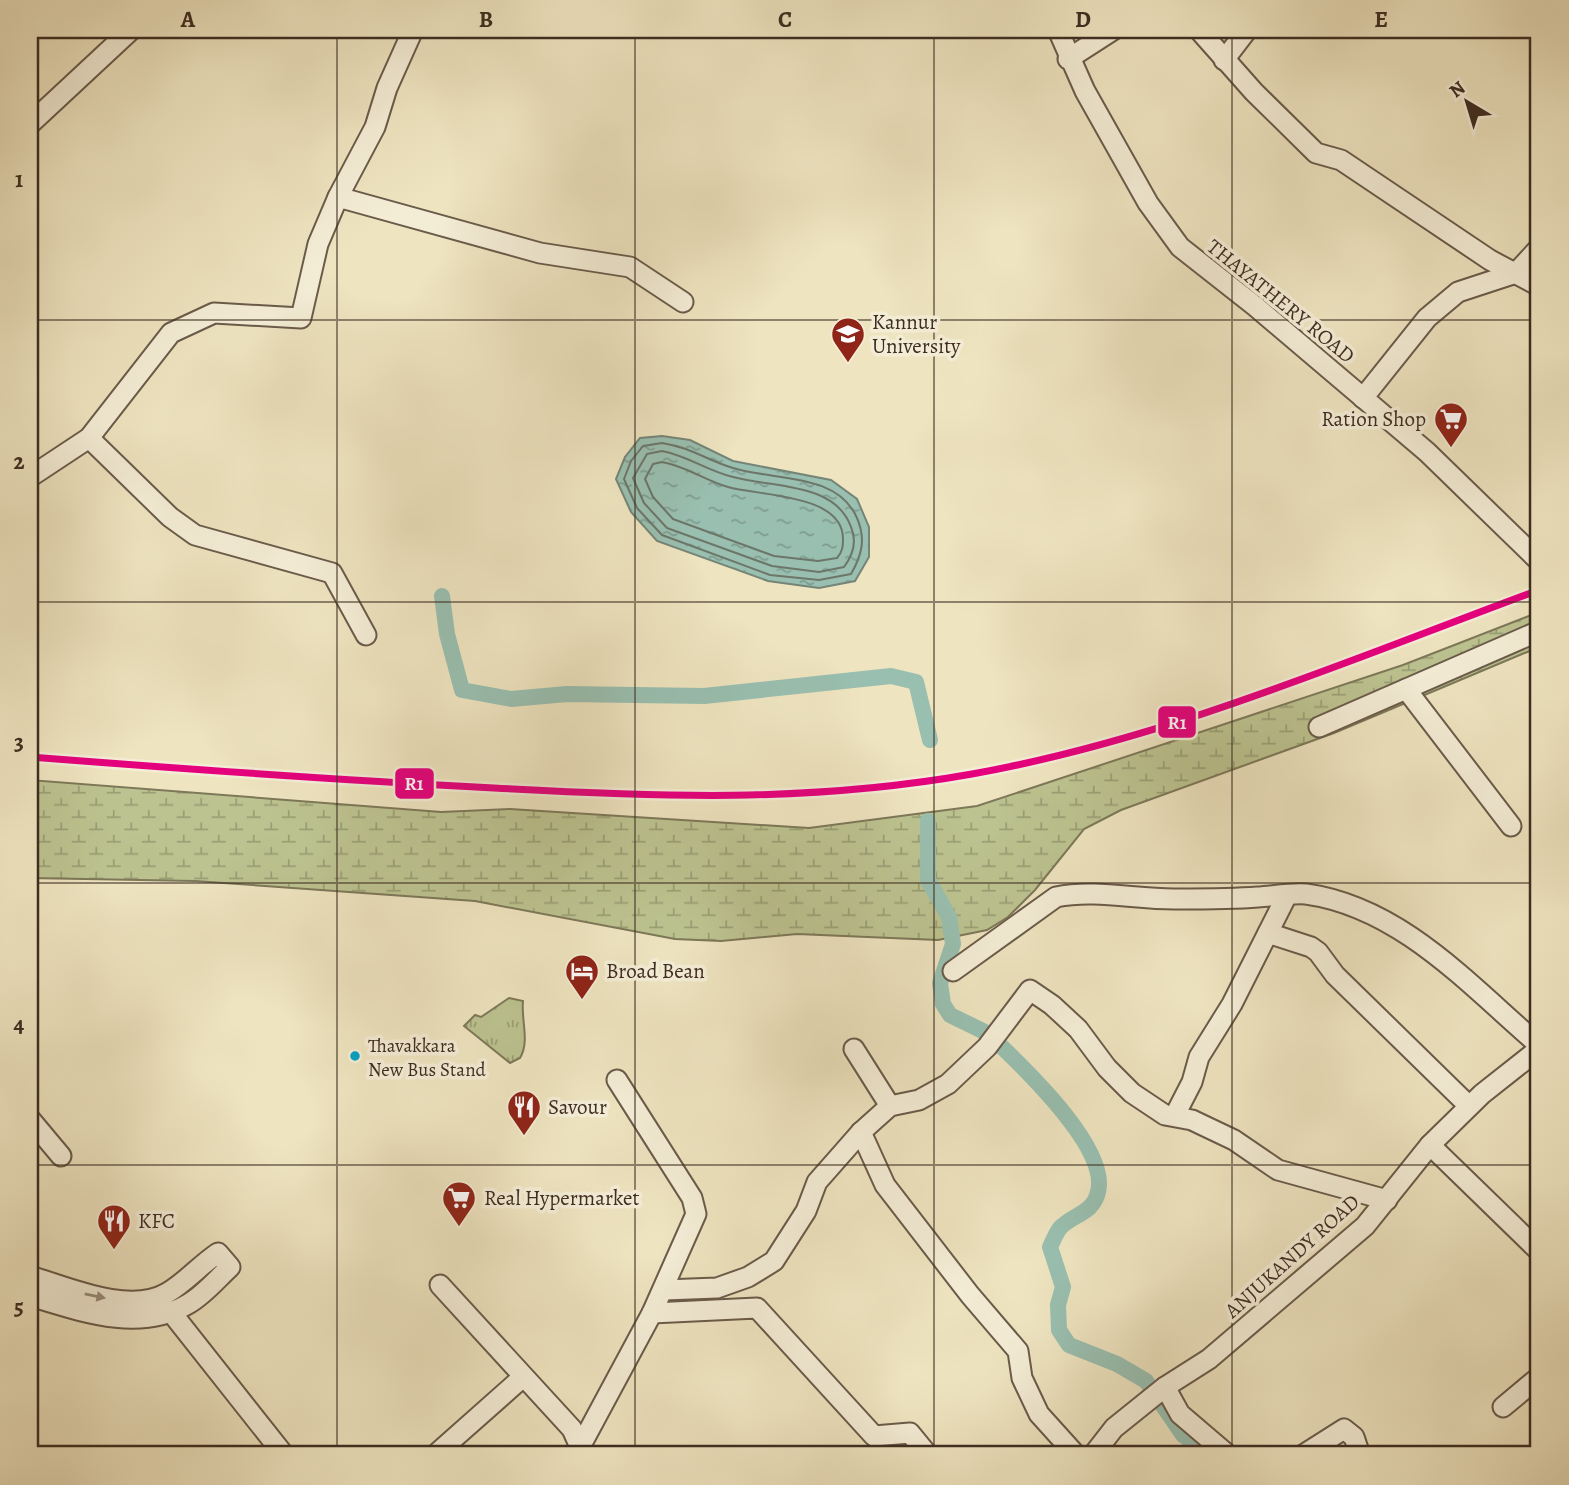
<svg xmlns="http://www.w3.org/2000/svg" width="1569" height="1485" font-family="Alegreya,serif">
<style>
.grass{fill:url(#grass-tufts);stroke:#7d7859;stroke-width:2}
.wetland{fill:url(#wetland-marsh);stroke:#7d7859;stroke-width:2}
.water{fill:url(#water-ripples);stroke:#758577;stroke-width:2}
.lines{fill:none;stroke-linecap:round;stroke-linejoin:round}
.shore{stroke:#6c7669;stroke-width:2}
.canal{stroke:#99bfb0;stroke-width:16}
.minor-casing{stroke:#6a5b4a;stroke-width:23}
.minor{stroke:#f4edd6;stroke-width:19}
.rail-1-casing{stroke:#f4edd6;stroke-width:12}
.rail-1{stroke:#e5007d;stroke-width:7}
.oneway{fill:#998d7c}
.grid{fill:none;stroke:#3e2d22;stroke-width:2;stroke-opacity:0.55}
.bus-dot{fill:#03a3c5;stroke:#f4edd6;stroke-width:2.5}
.labels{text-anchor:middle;stroke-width:7;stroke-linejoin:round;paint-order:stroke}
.bus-label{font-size:19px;fill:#3e2d22;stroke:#f4edd6;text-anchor:start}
.street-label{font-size:21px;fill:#3e2d22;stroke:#f4edd6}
.poi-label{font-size:21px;fill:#3e2d22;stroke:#f4edd6;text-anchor:start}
.line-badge{stroke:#f4edd6;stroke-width:2.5}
.badge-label{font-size:19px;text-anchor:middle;font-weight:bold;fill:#fff}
.neatline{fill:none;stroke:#3e2d22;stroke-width:2.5}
.grid-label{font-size:23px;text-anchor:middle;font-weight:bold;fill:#3e2d22}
</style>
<defs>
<pattern id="grass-tufts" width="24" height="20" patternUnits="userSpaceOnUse" patternTransform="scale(1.75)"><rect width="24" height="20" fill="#bcc390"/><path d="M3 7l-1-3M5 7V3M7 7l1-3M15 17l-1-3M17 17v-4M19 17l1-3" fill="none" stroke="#9a9f75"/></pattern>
<pattern id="wetland-marsh" width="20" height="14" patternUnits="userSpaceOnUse" patternTransform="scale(1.75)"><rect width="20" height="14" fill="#bcc390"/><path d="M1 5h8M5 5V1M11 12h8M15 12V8" fill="none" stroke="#9a9f75"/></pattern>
<pattern id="water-ripples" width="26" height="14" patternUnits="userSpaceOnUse" patternTransform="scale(1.75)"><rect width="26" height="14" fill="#99bfb0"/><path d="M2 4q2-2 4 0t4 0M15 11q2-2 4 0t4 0" fill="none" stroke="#7e9c8f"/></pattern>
</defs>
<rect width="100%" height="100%" fill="#eee4c0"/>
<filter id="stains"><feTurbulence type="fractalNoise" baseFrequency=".00286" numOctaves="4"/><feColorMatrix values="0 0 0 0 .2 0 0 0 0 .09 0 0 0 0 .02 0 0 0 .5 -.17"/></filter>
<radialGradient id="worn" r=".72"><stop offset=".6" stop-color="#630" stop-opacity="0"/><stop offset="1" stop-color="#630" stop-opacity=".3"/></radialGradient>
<!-- grass -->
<path class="grass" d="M 509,998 L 523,1001 C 521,1021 530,1041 520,1058 L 510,1063 L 464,1026 L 475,1015 L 481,1017 Z"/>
<!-- wetland -->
<polygon class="wetland" points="1539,612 1539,647 1334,733 1121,810 1084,829 1035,890 1008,917 987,930 938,940 797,934 721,941 675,939 475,901 195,881 30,878 30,780 441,812 510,809 809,828 977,806 1403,665"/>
<!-- water -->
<polygon class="water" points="662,436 690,440 733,461 831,480 857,499 869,527 869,557 855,581 819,588 768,581 657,541 631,512 616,479 625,457 640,438"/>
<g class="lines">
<!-- shore -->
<g class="shore">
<path d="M 662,443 C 693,448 706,460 733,468 C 774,481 837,472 857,518 C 866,539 862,555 851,574 L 819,580 L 770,575 L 662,535 L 637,508 L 624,479 L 631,461 L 643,446 Z"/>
<path d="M 662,451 C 688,456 708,471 733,477 C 773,488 835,482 851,527 C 857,541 853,555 844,567 L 819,572 L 772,566 L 667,528 L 644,503 L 633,478 L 647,454 Z"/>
<path d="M 662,462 C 686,466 704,480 728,487 C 760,496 842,494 843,538 C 843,546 843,551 837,558 L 818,561 L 774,556 L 673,519 L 653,497 L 645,479 L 653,464 Z"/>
</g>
<!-- canal -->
<g class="canal">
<polyline points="442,596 447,634 462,690 511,699 567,694 704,696 891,676 916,682 930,740"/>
<polyline points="928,821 928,880 949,917 953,944 940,983 943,1004 950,1015 989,1034"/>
<path d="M 1002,1047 C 1030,1074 1109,1150 1098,1192 C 1093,1214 1073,1214 1060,1228 C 1056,1233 1053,1241 1050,1247 L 1063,1287 L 1058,1305 L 1059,1330 L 1069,1345 L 1117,1364 L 1146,1381 L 1183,1435 L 1210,1455"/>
</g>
<!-- minor casing -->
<g class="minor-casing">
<g id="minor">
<polyline points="1058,30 1085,91 1148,203 1180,247 1255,306 1427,452 1538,560"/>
<polyline points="1199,30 1254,92 1316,153 1341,160 1490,260 1539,286"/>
<polyline points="1068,59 1113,30"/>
<polyline points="1224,60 1247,30"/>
<polyline points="30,124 131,30"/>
<polyline points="338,197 540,253 630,267 683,302"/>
<polyline points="1363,398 1427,318 1458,292 1516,273 1539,248"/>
<polyline points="89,438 170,517 195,535 332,573 366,635"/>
<polyline points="30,477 89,438 171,333 214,313 301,318 318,244 338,197 375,127 387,88 413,30"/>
<polyline points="1406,689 1511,826"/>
<polyline points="1319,727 1539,631"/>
<polyline points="1268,933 1311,947 1318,952 1335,975 1469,1106"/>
<path d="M 953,971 L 1056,897 C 1096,889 1138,900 1178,899 C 1205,899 1232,899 1258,897 C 1273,896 1291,893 1306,894 C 1401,907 1470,986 1539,1045"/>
<polyline points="854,1049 890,1106"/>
<polyline points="1175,1115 1192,1082 1199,1057 1232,1004 1287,895"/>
<polyline points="30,1119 61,1156"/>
<polyline points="861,1132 885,1185 970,1295 1018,1351 1022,1378 1039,1414 1076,1455"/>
<polyline points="1430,1145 1539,1251"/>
<path d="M 30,1276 C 67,1287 129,1315 167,1293 C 186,1282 200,1265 218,1253 L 230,1267 C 217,1279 204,1295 188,1304 C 139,1333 80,1311 30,1296"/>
<polyline points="440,1285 572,1429 580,1447 579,1454"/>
<polyline points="664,1290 717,1288 748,1277 774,1261 806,1211 817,1182 861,1132 890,1106 919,1100 948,1084 987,1047 1030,990 1052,1005 1078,1029 1107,1068 1132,1093 1165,1115 1192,1120 1234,1140 1278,1170 1387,1200"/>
<polyline points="171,1312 284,1455"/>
<polyline points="652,1313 757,1308 874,1436 910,1433 928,1455"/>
<polyline points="1165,1387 1180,1414 1228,1455"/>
<polyline points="1503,1407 1539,1377"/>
<polyline points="580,1447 652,1313 696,1214 692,1198 617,1080"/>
<polyline points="435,1455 523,1377"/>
<polyline points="1093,1455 1114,1428 1165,1387 1209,1359 1365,1226 1430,1145 1482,1094 1539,1049"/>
<polyline points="1303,1455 1344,1429 1354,1437 1360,1455"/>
</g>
</g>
<!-- minor -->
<use href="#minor" class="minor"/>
<!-- rail-1 casing -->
<g class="rail-1-casing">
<path id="rail-1" d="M 30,757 C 184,769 339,780 494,788 C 658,797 809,803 972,774 C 1168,739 1354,658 1539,590"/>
</g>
<!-- rail-1 -->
<use href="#rail-1" class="rail-1"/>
</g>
<!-- one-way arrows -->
<defs><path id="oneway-solid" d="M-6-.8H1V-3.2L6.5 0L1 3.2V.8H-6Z" transform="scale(1.75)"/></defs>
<use class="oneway" href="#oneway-solid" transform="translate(95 1296) rotate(12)"/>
<!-- grid -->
<path class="grid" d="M 337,30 L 337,1455M 635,30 L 635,1455M 934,30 L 934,1455M 1232,30 L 1232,1455M 30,320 L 1539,320M 30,602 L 1539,602M 30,883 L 1539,883M 30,1165 L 1539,1165"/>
<!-- icons -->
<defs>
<g id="university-pin" transform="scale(1.75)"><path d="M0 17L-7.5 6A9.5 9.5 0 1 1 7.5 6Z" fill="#8f2418" stroke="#f4edd6"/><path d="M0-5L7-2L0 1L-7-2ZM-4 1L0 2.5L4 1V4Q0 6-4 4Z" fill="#fff"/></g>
<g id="supermarket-pin" transform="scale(1.75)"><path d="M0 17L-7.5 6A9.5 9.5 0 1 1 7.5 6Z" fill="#8f2418" stroke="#f4edd6"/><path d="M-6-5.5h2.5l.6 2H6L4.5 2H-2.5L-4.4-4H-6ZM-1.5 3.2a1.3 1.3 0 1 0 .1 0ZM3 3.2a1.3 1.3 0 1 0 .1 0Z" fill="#fff"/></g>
<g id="hotel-pin" transform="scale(1.75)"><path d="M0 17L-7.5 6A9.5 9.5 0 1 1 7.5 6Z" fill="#8f2418" stroke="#f4edd6"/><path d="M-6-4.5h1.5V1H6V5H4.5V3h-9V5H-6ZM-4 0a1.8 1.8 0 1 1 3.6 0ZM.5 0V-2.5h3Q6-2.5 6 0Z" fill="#fff"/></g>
<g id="restaurant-pin" transform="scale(1.75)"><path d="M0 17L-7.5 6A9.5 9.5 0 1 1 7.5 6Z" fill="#8f2418" stroke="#f4edd6"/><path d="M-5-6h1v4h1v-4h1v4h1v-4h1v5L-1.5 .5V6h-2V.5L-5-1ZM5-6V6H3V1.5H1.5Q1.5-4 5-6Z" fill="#fff"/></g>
</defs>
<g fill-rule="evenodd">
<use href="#university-pin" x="848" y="334"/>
<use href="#supermarket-pin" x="1451" y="419"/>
<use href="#hotel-pin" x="582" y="971"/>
<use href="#restaurant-pin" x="524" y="1107"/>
<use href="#supermarket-pin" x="459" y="1198"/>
<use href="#restaurant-pin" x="114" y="1221"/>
</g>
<!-- markers -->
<circle class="bus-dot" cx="355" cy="1056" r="6"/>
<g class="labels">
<!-- bus labels -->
<g class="bus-label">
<text x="368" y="1052">Thavakkara<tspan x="368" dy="24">New Bus Stand</tspan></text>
</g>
<!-- street labels -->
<g class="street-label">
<text transform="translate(1281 301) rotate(39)" y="7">THAYATHERY ROAD</text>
<text transform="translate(1292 1256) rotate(-42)" y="7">ANJUKANDY ROAD</text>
</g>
<!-- poi labels -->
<g class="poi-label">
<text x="872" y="329">Kannur<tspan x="872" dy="24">University</tspan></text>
<text x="1426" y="426" text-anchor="end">Ration Shop</text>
<text x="606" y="978">Broad Bean</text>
<text x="548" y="1114">Savour</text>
<text x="484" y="1205">Real Hypermarket</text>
<text x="138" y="1228">KFC</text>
</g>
</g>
<g class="line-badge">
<rect x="1157" y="705" width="40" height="34" rx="7" fill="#e5007d"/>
<rect x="394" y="767" width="41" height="33" rx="7" fill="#e5007d"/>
</g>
<g class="badge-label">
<text x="1177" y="729">R1</text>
<text x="414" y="790">R1</text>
</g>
<!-- margin -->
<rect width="1569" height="1485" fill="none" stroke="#eee4c0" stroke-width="77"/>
<!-- north arrow -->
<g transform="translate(1467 102) rotate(322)" stroke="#f4edd6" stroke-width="5" paint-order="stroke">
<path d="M0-5L12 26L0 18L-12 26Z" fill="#3e2d22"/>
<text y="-10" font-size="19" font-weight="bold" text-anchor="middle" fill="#3e2d22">N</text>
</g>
<rect x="38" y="38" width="1492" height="1408" class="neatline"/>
<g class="grid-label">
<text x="188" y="27">A</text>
<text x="486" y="27">B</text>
<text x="785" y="27">C</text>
<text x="1083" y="27">D</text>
<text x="1381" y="27">E</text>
<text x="19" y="187">1</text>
<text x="19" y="469">2</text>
<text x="19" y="750">3</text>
<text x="19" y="1032">4</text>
<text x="19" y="1314">5</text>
</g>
<rect width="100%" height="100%" filter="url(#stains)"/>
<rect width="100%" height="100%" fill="url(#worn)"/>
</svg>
